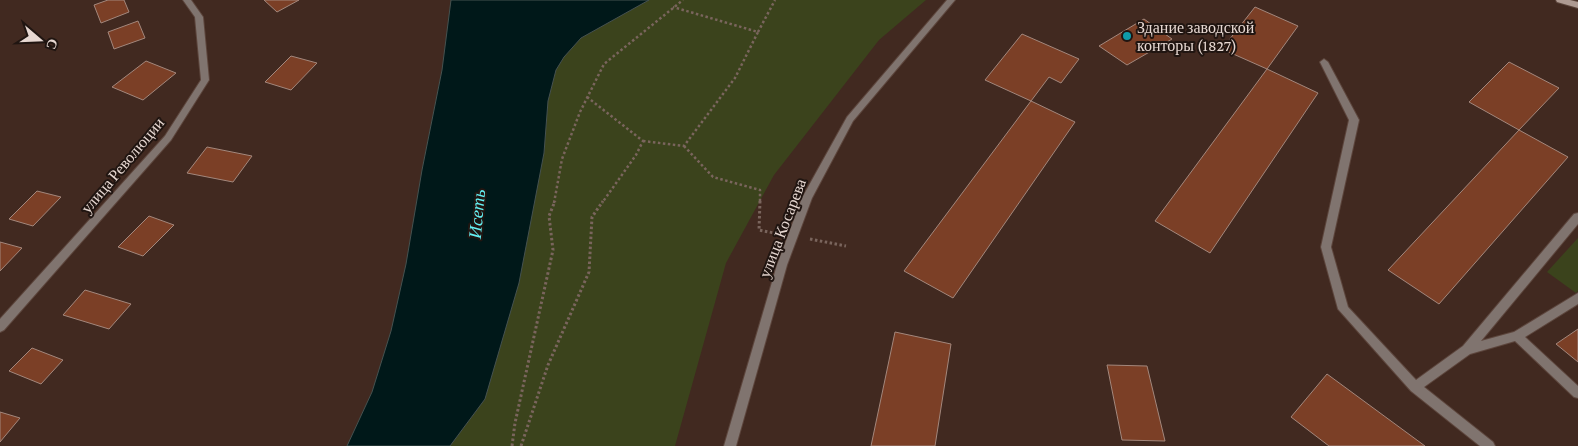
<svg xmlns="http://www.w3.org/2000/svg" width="1578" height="446" font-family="'Crimson Pro',serif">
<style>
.green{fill:#3b431c}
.water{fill:#001819;stroke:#455250}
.building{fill:#7b3f26;stroke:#a3877c}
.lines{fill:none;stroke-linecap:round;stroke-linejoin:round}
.service-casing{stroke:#5c453c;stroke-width:2}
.minor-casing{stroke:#5c453c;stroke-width:2}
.tertiary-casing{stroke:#5c453c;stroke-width:2}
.secondary-casing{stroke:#5c453c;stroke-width:2}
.path-far1{stroke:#7a655d;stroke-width:2.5;stroke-dasharray:2.5 2.5;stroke-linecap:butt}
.path{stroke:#7a655d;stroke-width:3;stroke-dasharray:2.5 2.5;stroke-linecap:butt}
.service{fill:#80746f;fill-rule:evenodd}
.minor{fill:#80746f;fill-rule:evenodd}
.tertiary{fill:#80746f;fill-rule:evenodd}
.secondary{fill:#ae9a92;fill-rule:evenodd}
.culture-dot{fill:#0f9aa8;stroke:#201511;stroke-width:2}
.labels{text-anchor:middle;stroke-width:4;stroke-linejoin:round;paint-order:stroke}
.poi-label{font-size:16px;fill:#e7d8d2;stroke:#201511;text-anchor:start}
.street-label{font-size:16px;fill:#e7d8d2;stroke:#201511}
.water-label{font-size:18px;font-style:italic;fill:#64f2f5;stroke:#201511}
</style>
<rect width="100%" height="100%" fill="#412920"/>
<!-- green -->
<g class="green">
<polygon points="649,0 926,0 879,40 774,175 726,263 675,446 450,446 485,399 544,153 548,101 556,70 564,57 581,38"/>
<polygon points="1578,238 1578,291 1576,293 1547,272"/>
</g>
<!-- water -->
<polygon class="water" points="451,0 649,0 581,38 564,57 556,70 548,101 544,153 519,283 485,399 450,446 347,446 372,392 391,331 406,264 422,170 442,70"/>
<!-- building -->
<g class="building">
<polygon points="108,0 124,0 129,12 101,23 94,5"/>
<polygon points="264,0 299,0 277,12"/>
<polygon points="1255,7 1298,26 1267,69 1222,49"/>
<polygon points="1144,19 1172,39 1127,65 1099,46"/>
<polygon points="138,21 145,38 114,49 108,32"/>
<polygon points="1022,34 1079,59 1061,83 1049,77 1031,101 985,80"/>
<polygon points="291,56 317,63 291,90 265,82"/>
<polygon points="146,61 176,73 143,100 112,87"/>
<polygon points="1509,62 1559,88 1519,130 1469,102"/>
<polygon points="1267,69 1318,93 1210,253 1155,221"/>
<polygon points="1031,101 1075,122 953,298 904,271"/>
<polygon points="1519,130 1568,157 1439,304 1388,270"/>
<polygon points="207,147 252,156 233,182 187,173"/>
<polygon points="37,191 61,197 33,226 9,219"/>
<polygon points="149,216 174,225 143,256 118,247"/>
<polygon points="0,242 22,248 0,271"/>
<polygon points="85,290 131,304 109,329 63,315"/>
<polygon points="1578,329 1578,362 1556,344"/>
<polygon points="895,332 951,344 935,446 871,446"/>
<polygon points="32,348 63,360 41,384 9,371"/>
<polygon points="1107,365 1147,366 1165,441 1122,440"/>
<polygon points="1327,374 1425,446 1329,446 1291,417"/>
<polygon points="0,412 20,418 0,442"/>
</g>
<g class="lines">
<!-- service casing -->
<g class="service-casing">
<polygon id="service" points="1324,59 1328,62 1359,120 1331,247 1348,307 1416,380 1463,346 1574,214 1578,213 1578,224 1481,341 1514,332 1578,293 1578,304 1525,337 1578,386 1578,398 1574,397 1515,341 1470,354 1424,387 1493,442 1495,446 1480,446 1411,391 1338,309 1321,247 1349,120 1320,62"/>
</g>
<!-- minor casing -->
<g class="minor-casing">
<polygon id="minor" points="183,0 191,0 203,17 209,80 171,140 4,330 0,332 0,319 165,136 201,80 195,17"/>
</g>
<!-- tertiary casing -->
<g class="tertiary-casing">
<polygon id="tertiary" points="947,0 955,0 853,121 812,198 787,265 736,446 724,446 777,265 802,198 847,117"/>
</g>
<!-- secondary casing -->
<g class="secondary-casing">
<polygon id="secondary" points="1556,0 1570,0 1578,2 1578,8 1557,2"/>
</g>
<!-- path-far1 -->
<g class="path-far1">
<polyline points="758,32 775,0"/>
<polyline points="587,97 643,141 636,155 602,203"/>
<polyline points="643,141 684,146 735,78 758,32 673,7"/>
<polyline points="684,146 713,177 760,190 760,203"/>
<polyline points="554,203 562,159 580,112 604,64 683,0"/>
</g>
<!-- path -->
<g class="path">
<polyline points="760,201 759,230 774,233"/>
<polyline points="810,239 846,246"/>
<polyline points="512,446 515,423 553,250 549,216 555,201"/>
<polyline points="521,446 548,365 589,272 592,217 603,201"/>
</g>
<!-- service -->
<use href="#service" class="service"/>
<!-- minor -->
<use href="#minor" class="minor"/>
<!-- tertiary -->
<use href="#tertiary" class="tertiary"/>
<!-- secondary -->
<use href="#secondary" class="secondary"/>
</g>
<!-- markers -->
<circle class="culture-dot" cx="1127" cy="36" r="5"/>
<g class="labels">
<!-- poi labels -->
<g class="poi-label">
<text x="1137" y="33">Здание заводской<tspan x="1137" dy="18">конторы (1827)</tspan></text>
</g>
<!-- street labels -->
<g class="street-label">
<text transform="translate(122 165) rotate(-50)" y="6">улица Революции</text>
<text transform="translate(782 228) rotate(-69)" y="6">улица Косарева</text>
</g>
<!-- water labels -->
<g class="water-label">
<text transform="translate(477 214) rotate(-85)" y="6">Исеть</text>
</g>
</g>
<!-- north arrow -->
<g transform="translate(40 40) rotate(109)" stroke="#201511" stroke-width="4" paint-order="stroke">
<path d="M0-4L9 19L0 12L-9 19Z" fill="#e7d8d2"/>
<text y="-8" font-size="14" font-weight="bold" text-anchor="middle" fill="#e7d8d2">С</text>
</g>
</svg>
